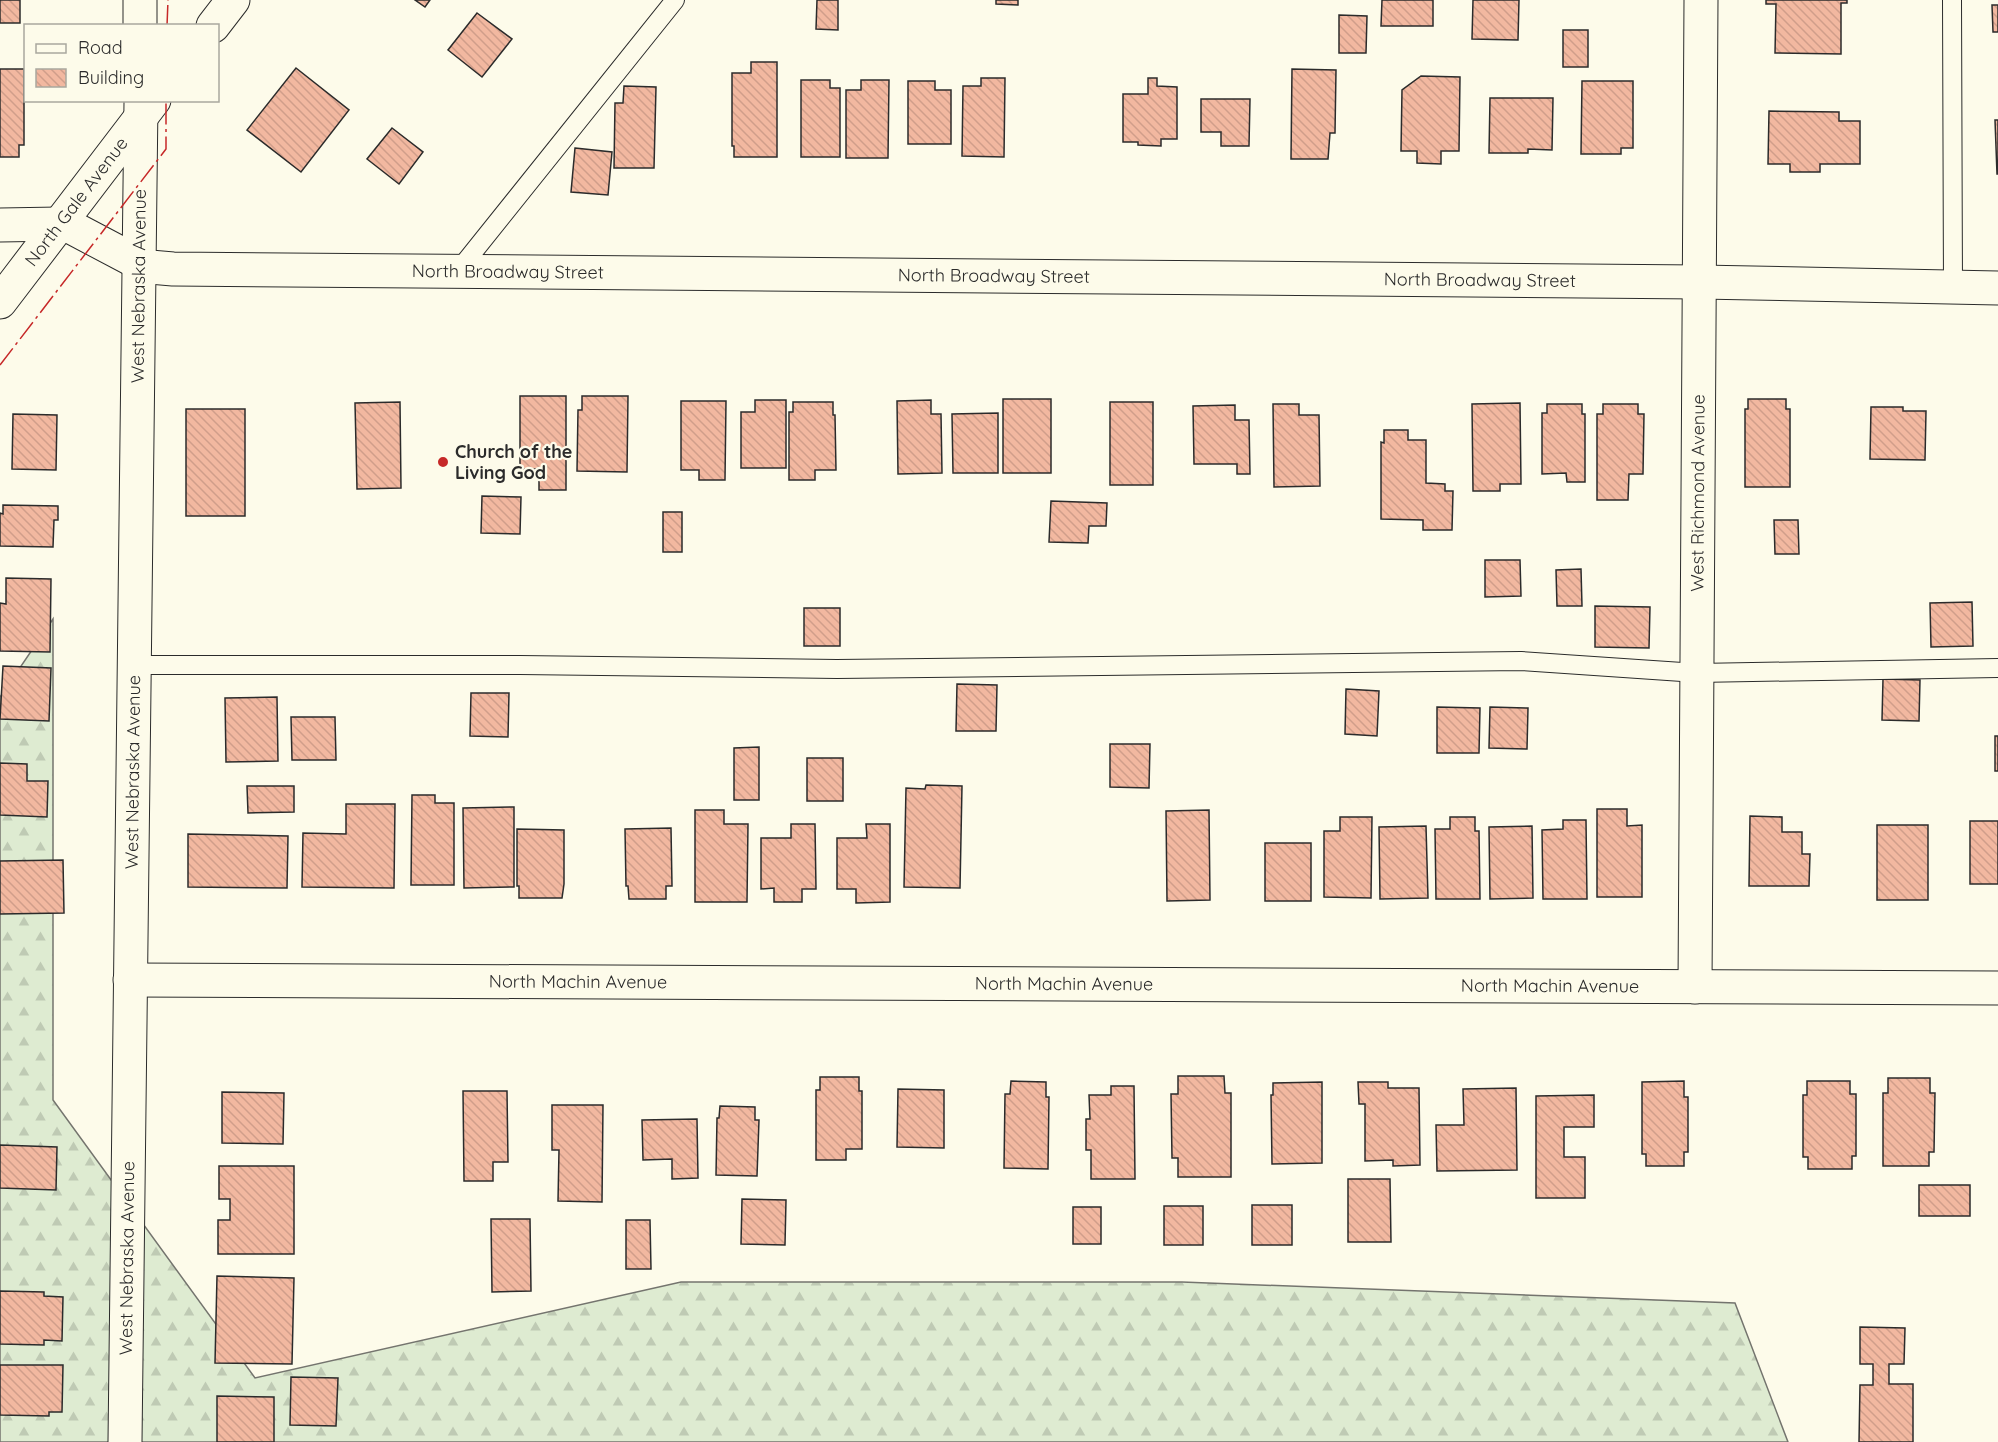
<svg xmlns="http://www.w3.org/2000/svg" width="1998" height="1442" font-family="Quicksand,sans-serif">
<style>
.forest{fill:url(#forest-firs);stroke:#74746e;stroke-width:1.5}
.building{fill:url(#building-back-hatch);stroke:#2b2b2b;stroke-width:1.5}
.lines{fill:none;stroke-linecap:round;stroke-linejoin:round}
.service-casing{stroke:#2b2b2b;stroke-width:20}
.minor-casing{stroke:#2b2b2b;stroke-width:35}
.tertiary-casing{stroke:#2b2b2b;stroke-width:35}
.secondary-casing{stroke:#2b2b2b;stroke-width:35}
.service{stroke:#fdfbea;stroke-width:18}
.minor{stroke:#fdfbea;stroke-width:33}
.tertiary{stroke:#fdfbea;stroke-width:33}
.secondary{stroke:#fdfbea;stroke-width:33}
.power{stroke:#c62828;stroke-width:1.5;stroke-dasharray:21 4.5 3 4.5;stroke-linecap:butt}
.poi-dot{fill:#c62828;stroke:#fdfbea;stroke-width:2}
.labels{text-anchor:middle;stroke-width:4.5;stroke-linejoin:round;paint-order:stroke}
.street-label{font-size:18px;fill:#2b2b2b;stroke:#fdfbea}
.poi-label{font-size:18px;font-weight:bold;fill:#2b2b2b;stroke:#fdfbea;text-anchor:start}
</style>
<defs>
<pattern id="forest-firs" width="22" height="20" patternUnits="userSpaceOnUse" patternTransform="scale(1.5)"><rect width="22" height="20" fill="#deebd1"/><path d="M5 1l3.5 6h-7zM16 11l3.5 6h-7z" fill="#bfcab4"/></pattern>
<pattern id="building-back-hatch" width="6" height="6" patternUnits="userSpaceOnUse" patternTransform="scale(1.5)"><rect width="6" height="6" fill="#f2b8a0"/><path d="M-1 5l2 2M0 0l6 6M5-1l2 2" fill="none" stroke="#d09e8a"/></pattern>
</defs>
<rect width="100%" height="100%" fill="#fdfbea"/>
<!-- forest -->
<polygon class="forest" points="53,619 53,1100 255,1378 681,1282 1182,1282 1735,1303 1788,1442 0,1442 0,697"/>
<!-- building -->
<g class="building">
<rect x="0" y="0" width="20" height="23"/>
<polygon points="415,0 430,0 425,7"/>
<polygon points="817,0 838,0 838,30 816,29"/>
<polygon points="996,0 1018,0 1018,5 996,4"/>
<polygon points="1382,0 1433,0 1433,26 1381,26"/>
<polygon points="1473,0 1519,0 1518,40 1472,39"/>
<polygon points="1766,0 1847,0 1847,3 1841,3 1841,54 1775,53 1776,4 1766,4"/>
<polygon points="1992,5 1998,5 1998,32 1993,32"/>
<polygon points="477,13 512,39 482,77 448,50"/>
<polygon points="1339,15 1367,16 1366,53 1339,53"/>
<rect x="1563" y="30" width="25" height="37"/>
<polygon points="751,62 777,62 777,157 734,157 734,146 732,146 732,73 751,73"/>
<polygon points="296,68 349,110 301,172 247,130"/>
<polygon points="0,69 24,69 24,145 19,145 19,157 0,157"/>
<polygon points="1292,69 1336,70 1335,133 1330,133 1328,159 1291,159"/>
<polygon points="1421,76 1460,77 1459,151 1441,151 1441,164 1417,163 1417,151 1401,151 1402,90"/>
<polygon points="981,78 1005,78 1004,157 962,156 963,86 981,86"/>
<polygon points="1148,78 1157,78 1157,86 1177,87 1177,139 1161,139 1161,146 1138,145 1138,142 1123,142 1123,94 1148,94"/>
<polygon points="801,80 830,80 830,88 840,88 840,157 801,157"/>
<polygon points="861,80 889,80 888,158 846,158 846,90 861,90"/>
<polygon points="908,81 935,81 935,90 951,90 951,144 908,144"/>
<polygon points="1582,81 1633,81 1633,148 1621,148 1621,154 1581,154"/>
<polygon points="624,86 656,87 654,168 614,168 615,103 623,103"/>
<polygon points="1490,98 1553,98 1552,150 1528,149 1528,153 1489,153"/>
<polygon points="1201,99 1250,99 1249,146 1221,146 1221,132 1201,132"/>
<polygon points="1769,111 1839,112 1839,121 1860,121 1860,164 1820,164 1820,172 1790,172 1790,164 1768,164"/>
<polygon points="1995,120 1998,120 1998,174 1997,174"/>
<polygon points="392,128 423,152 399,184 367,159"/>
<polygon points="575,148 612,152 608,195 571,192"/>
<polygon points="520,396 566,396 566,490 539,490 539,469 520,469"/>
<polygon points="582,396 628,396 627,472 577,471 578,410 582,410"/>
<rect x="1003" y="399" width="48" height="74"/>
<polygon points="1748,399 1786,399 1786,409 1790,409 1790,487 1745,487 1745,409 1748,409"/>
<polygon points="755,400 786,400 786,468 741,468 741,412 755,412"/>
<polygon points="931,400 931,414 941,414 942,473 898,474 897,401"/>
<polygon points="681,401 726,401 725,480 699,480 699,470 681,470"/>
<polygon points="400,402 401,488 357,489 355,403"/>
<polygon points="793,402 833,402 833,415 835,415 836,470 815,470 815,480 789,480 789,412 793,412"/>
<rect x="1110" y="402" width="43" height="83"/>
<polygon points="1520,403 1521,484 1500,484 1500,491 1473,491 1472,404"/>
<polygon points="1273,404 1299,404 1299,415 1319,415 1320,486 1274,487"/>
<polygon points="1547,404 1582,404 1582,414 1585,414 1585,482 1567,482 1566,473 1542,474 1542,413 1547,413"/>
<polygon points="1603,404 1638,404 1638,414 1644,414 1643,474 1629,474 1628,500 1597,500 1597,414 1603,414"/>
<polygon points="1235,405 1235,420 1249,420 1250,474 1237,474 1237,464 1194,464 1193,406"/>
<polygon points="1871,407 1903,407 1903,411 1926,411 1925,460 1870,459"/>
<rect x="186" y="409" width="59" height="107"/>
<polygon points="998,413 998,473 953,473 952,414"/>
<polygon points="13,414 57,415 56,470 12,469"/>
<polygon points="1384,430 1408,430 1408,440 1426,440 1426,483 1445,484 1445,491 1453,491 1452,530 1423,530 1423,520 1381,519 1381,442 1384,443"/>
<polygon points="482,496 521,497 520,534 481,533"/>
<polygon points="1051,501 1107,503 1106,526 1089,526 1088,543 1049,542"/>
<polygon points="3,505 58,506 58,520 54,520 53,547 0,546 0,513 3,514"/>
<rect x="663" y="512" width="19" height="40"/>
<polygon points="1774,520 1798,520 1799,554 1775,554"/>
<polygon points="1485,560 1520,560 1521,596 1485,597"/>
<polygon points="1581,569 1582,606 1557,606 1556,570"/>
<polygon points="6,578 51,579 50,652 0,651 0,603 6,604"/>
<polygon points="1972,602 1973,646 1931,647 1930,603"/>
<polygon points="1595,606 1650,607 1649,648 1595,647"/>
<rect x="804" y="608" width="36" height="38"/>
<polygon points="3,666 51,668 49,721 0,719"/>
<polygon points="1883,679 1920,680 1919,721 1882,720"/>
<polygon points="957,684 997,685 996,731 956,731"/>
<polygon points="1346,689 1379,691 1377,736 1345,734"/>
<polygon points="471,693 509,693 508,737 470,736"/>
<polygon points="277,697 278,761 226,762 225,698"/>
<polygon points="1437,707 1480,708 1479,753 1437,753"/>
<polygon points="1490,707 1528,708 1527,749 1489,748"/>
<polygon points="291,717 335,717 336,760 292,760"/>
<rect x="1995" y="736" width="3" height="35"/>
<polygon points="1110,744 1150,744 1149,788 1110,787"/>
<polygon points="759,747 759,800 734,800 734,748"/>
<rect x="807" y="758" width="36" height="43"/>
<polygon points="0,763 27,764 27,781 48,781 47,817 0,815"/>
<polygon points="926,785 962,786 960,888 904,887 906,788 925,789"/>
<polygon points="247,786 294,786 294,812 248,813"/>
<polygon points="412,795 435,795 435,803 454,803 454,885 411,885"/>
<polygon points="346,804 395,804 394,888 302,887 303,833 346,834"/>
<polygon points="514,807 514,887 464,888 463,808"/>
<polygon points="1597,809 1627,809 1627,826 1642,825 1642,897 1597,897"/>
<polygon points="695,810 724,810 724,824 748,824 747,902 695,902"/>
<polygon points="1209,810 1210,900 1167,901 1166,811"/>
<polygon points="1750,816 1782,817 1782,832 1802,832 1802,854 1810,854 1809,886 1749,886"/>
<polygon points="1340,817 1372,817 1371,898 1324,897 1324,831 1340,831"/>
<polygon points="1450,817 1475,817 1475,831 1479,831 1480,899 1436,899 1435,829 1450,829"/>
<polygon points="1563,820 1586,820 1587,899 1543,899 1542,830 1563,829"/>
<rect x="1970" y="821" width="28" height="63"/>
<polygon points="791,824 815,824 816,889 802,889 802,902 774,902 774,888 761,889 761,838 791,838"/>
<polygon points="866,824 890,824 890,902 856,903 856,889 837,889 837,838 867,838"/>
<rect x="1877" y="825" width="51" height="75"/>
<polygon points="1426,826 1428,898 1380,899 1379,827"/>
<polygon points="1532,826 1533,898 1490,899 1489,827"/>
<polygon points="671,828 672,886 666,886 666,899 629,899 628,886 626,886 625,829"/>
<polygon points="517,829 564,830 564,884 562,898 519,898 519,886 517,886"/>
<polygon points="188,834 288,836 287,888 188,887"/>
<rect x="1265" y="843" width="46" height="58"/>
<polygon points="63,860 64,913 0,914 0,861"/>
<polygon points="1178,1076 1224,1076 1225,1093 1231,1093 1231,1177 1178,1177 1178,1158 1172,1158 1171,1094 1178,1094"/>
<polygon points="820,1077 859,1077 859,1091 862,1091 862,1149 846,1149 846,1160 816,1160 816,1090 820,1090"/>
<polygon points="1888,1078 1930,1078 1930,1093 1935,1093 1934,1152 1929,1152 1929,1166 1883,1166 1883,1093 1888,1093"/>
<polygon points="1011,1081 1046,1082 1046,1097 1049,1097 1048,1169 1004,1168 1005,1094 1010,1094"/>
<polygon points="1684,1081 1684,1097 1688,1097 1688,1152 1684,1152 1684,1166 1646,1166 1646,1154 1642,1154 1642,1082"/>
<polygon points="1807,1081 1850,1081 1850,1094 1856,1094 1856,1156 1852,1156 1852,1169 1808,1169 1808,1157 1803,1157 1803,1095 1807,1095"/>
<polygon points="1322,1082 1322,1163 1272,1164 1271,1095 1273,1095 1273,1083"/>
<polygon points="1358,1082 1388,1082 1388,1088 1419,1088 1420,1165 1393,1166 1393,1160 1365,1161 1365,1104 1359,1104"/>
<polygon points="1111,1086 1134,1086 1135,1179 1091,1179 1091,1150 1086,1150 1086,1119 1090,1119 1089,1095 1111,1095"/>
<polygon points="1516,1088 1517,1170 1437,1171 1436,1125 1464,1125 1463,1089"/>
<polygon points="898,1089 944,1090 944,1148 897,1147"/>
<polygon points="463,1091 507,1091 508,1162 493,1162 493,1181 464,1181"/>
<polygon points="222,1092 284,1093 283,1144 222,1143"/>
<polygon points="1594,1095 1594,1127 1564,1127 1564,1157 1585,1157 1585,1198 1536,1198 1536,1096"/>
<polygon points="552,1105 603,1105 602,1202 558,1201 559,1150 552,1150"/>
<polygon points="720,1106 755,1107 755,1120 759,1120 757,1176 716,1175 717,1118 719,1118"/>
<polygon points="697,1119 698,1178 672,1179 672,1159 643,1160 642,1120"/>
<polygon points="0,1145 57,1147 56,1190 0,1188"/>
<polygon points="219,1166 294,1166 294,1254 218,1254 218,1220 230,1220 230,1199 219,1199"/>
<polygon points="1348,1179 1390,1179 1391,1242 1348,1242"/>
<rect x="1919" y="1185" width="51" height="31"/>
<polygon points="742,1199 786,1200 785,1245 741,1244"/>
<rect x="1252" y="1205" width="40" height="40"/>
<rect x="1164" y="1206" width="39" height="39"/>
<rect x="1073" y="1207" width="28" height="37"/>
<polygon points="491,1219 530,1219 531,1291 492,1292"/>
<polygon points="626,1220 650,1220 651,1269 626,1269"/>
<polygon points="217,1276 294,1278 292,1364 215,1363"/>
<polygon points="0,1291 44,1292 44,1296 63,1297 62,1341 44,1340 44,1345 0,1344"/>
<polygon points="1860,1327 1905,1328 1904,1364 1889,1364 1889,1384 1913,1384 1913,1442 1859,1442 1860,1385 1873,1385 1873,1364 1860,1364"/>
<polygon points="0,1365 63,1365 62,1412 49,1412 49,1416 0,1415"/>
<polygon points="291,1377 338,1378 336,1426 290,1425"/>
<polygon points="217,1396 274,1397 274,1442 217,1442"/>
</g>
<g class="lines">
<!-- service casing -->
<g class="service-casing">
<g id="service">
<polyline points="1952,0 1953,288"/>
<polyline points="458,271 675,0"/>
<polyline points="134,665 520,665 837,669 1521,661 1697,673 1998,668"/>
</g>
</g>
<!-- minor casing -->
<g class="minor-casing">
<g id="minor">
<path id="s1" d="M 0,225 L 59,224 L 69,226 L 139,263 L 150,267 L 173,269 L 1700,282 L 1998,288"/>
<path id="s2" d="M 130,980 L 1998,988"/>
<path id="s3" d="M 1695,987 L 1701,0"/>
</g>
</g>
<!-- tertiary casing -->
<g class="tertiary-casing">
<g id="tertiary">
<polyline points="140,0 140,26"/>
<path id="s4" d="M 125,1442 L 141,102"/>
</g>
</g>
<!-- secondary casing -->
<g class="secondary-casing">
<g id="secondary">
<polyline points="213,26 233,0"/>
<path id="s5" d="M 0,302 L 154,100"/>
</g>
</g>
<!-- service -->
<use href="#service" class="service"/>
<!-- minor -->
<use href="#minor" class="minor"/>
<!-- tertiary -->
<use href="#tertiary" class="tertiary"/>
<!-- secondary -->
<use href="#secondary" class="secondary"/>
<!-- power -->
<g class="power">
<polyline points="167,26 168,0"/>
<polyline points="0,365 166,149 166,100"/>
</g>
</g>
<!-- markers -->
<circle class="poi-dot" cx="443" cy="462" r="6"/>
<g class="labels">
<!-- street labels -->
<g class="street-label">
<text dy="6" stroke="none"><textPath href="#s5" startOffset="126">North Gale Avenue</textPath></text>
<text dy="6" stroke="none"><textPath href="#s1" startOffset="518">North Broadway Street</textPath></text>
<text dy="6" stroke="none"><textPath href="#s1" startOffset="1004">North Broadway Street</textPath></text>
<text dy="6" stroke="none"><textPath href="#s1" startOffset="1490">North Broadway Street</textPath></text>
<text dy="6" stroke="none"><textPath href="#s4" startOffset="1156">West Nebraska Avenue</textPath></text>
<text dy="6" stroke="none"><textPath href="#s3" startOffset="494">West Richmond Avenue</textPath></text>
<text dy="6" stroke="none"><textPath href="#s4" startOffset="670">West Nebraska Avenue</textPath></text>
<text dy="6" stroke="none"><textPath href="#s2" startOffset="448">North Machin Avenue</textPath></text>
<text dy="6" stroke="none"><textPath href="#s2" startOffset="934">North Machin Avenue</textPath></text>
<text dy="6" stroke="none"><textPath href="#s2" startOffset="1420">North Machin Avenue</textPath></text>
<text dy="6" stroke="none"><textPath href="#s4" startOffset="184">West Nebraska Avenue</textPath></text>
</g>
<!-- poi labels -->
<g class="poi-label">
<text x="455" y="458">Church of the<tspan x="455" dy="21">Living God</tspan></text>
</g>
</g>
<!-- legend -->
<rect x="24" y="24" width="195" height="78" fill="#fdfbea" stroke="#a9a89e" stroke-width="1.5"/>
<rect x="36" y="44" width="30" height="9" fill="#fdfbea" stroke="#a9a89e" stroke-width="1.5"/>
<text x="78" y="54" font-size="18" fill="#2b2b2b">Road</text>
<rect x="36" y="69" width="30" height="18" fill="url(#building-back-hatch)" stroke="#a9a89e" stroke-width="1.5"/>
<text x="78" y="84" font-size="18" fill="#2b2b2b">Building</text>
</svg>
